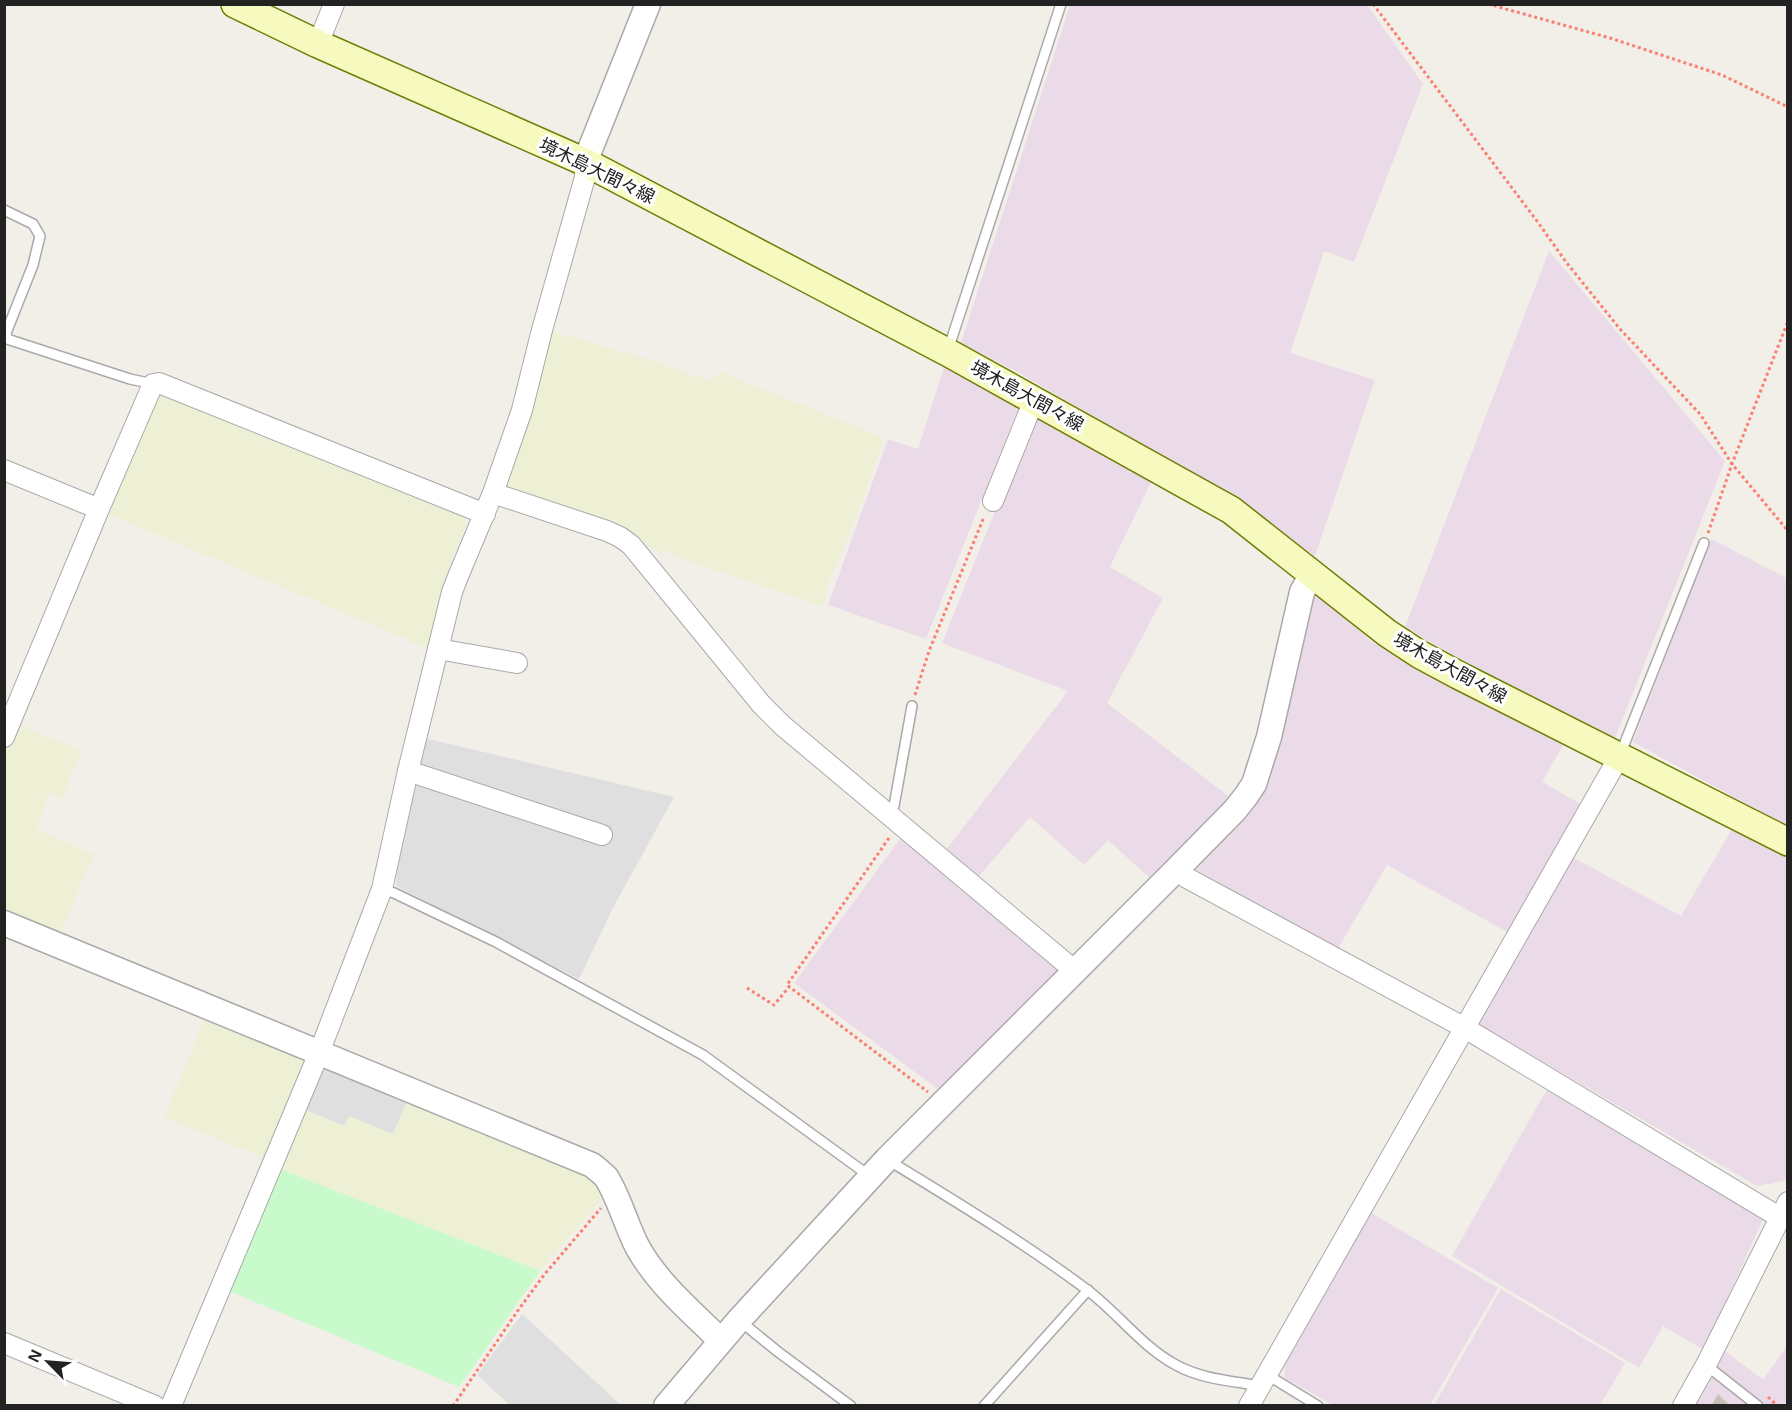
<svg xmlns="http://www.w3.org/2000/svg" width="1792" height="1410" font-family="Helvetica,'Noto Sans JP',sans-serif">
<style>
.residential{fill:#e0dfdf}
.industrial{fill:#ebdbe8}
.farmland{fill:#eef0d5}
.park{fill:#c8facc}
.building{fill:#c7bfb8}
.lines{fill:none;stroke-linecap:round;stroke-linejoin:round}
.service-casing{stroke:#a9a9a9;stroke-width:12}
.minor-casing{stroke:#a9a9a9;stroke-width:22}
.tertiary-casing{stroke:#a9a9a9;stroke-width:27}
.secondary-casing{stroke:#707d05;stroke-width:30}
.path{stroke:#fa8072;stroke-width:3;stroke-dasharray:3 3;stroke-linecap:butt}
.service{stroke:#fff;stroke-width:9}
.minor{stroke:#fff;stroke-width:20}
.tertiary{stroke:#fff;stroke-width:24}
.secondary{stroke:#f7fabf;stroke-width:27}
.labels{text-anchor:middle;stroke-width:6;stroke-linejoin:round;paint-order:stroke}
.street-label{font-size:18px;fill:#222;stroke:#fff}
</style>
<rect width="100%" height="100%" fill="#f2efe9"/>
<!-- residential -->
<g class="residential">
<polygon points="424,738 674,797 614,906 579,979 396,886 397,871"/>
<polygon points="330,1066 409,1098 393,1134 350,1117 345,1126 305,1110 322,1070"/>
<polygon points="522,1314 621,1405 510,1405 477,1375"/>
</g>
<!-- industrial -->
<g class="industrial">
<polygon points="1070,5 1367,5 1423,84 1354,262 1324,251 1290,353 1375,380 1315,556 1194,475 1014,370 961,343"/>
<polygon points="1549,251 1725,461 1615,738 1468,663 1405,627"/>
<polygon points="945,364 1020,404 926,639 828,605 888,439 918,449"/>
<polygon points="1035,412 1153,478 1110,567 1163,598 1107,703 1231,798 1153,881 1108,840 1084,865 1030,817 974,882 943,854 1068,691 942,643"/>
<polygon points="1711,539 1787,578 1787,826 1633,742"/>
<polygon points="1318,593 1369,640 1451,687 1566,740 1542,782 1584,806 1509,933 1387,865 1337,950 1192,867 1258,797 1311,595"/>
<polygon points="1735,824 1787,853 1788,1175 1784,1181 1757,1186 1477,1024 1572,857 1681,916"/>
<polygon points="903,835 1065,972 942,1092 794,983"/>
<polygon points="1549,1086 1765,1215 1704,1350 1663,1326 1639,1368 1452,1256"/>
<polygon points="1370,1212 1498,1288 1430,1405 1333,1405 1285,1378 1283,1354"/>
<polygon points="1501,1289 1625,1363 1600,1405 1434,1405"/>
<polygon points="1787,1346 1787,1405 1695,1406 1725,1351 1763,1380"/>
</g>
<!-- farmland -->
<g class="farmland">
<polygon points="547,330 637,356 711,381 720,372 884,438 861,505 827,588 823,607 638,543 507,492 504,481"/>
<polygon points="160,390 465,514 468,520 448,569 427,648 103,512"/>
<polygon points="15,723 81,751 62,798 50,792 36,829 94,854 59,937 5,914 5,748"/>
<polygon points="206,1015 302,1054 307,1064 266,1159 164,1117"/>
<polygon points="409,1098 579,1173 592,1180 604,1197 540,1271 280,1169 305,1110 344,1126 349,1116 393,1134"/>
</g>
<!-- park -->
<polygon class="park" points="280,1169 540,1271 459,1387 229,1291"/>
<!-- building -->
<polygon class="building" points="1718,1394 1730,1406 1711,1406"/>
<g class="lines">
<!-- service casing -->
<g class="service-casing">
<g id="service">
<polyline points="4,210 33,224 40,236 33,265 6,333 7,339 130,379 153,384"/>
<polyline points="948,350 1061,4"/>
<polyline points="1620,755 1704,543"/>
<polyline points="888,815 894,806 912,706"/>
<polyline points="382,889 394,893 496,942 703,1055 864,1172 869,1177"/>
<path d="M 888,1160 C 955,1201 1023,1242 1086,1289 C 1118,1313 1141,1346 1176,1365 C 1201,1379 1233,1381 1260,1386"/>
<polyline points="739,1320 777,1351 851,1406"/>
<polyline points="1706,1365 1758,1406"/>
<polyline points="1266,1374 1318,1406"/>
<polyline points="984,1406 1088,1290"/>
</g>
</g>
<!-- minor casing -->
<g class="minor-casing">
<g id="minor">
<polyline points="318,44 334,4"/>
<polyline points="4,470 99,509"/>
<polyline points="493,493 607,531 620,537 631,545 761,704 783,726 1075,971"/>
<polyline points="993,501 1034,400"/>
<polyline points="438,649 517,663"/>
<polyline points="4,737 99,509 153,384 159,383 485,514"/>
<polyline points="408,771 602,835"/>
<polyline points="1177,869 1187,878 1465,1028 1779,1217"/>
<polyline points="4,1343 155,1406"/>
<polyline points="171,1406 319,1053 382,889 408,771 452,592 459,574 493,493 522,410 542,330 585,177 585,162"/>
<polyline points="1249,1406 1619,757"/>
<polyline points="1683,1406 1706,1365 1788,1202"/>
</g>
</g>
<!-- tertiary casing -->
<g class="tertiary-casing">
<g id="tertiary">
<polyline points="585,162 648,4"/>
<path d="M 4,923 L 592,1165 C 597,1169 602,1173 606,1177 C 620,1199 626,1226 638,1248 C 658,1284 692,1312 721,1341"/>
<polyline points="666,1406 739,1320 887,1159 1177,869 1235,810 1246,796 1254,784 1269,737 1302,592 1308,581 1314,575"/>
</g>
</g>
<!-- secondary casing -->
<g class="secondary-casing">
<polyline id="secondary" points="235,4 318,44 585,162 947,352 1231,510 1387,633 1419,654 1458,675 1788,842"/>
</g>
<!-- path -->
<g class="path">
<polyline points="1373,4 1537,221 1566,262 1620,329 1700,414 1732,464 1788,531"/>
<polyline points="1488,4 1610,38 1722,75 1788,107"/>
<polyline points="1708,533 1732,464 1788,321"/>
<polyline points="915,695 929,651 984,517"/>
<polyline points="889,838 787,985 928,1092"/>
<polyline points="747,988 774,1005 789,987"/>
<polyline points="1768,1397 1778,1406"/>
<polyline points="453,1406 519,1309 544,1275 601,1208"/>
</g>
<!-- service -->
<use href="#service" class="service"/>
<!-- minor -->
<use href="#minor" class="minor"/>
<!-- tertiary -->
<use href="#tertiary" class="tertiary"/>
<!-- secondary -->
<use href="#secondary" class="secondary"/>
</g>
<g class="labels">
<!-- street labels -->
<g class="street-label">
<text transform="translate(597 171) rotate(26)" y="6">境木島大間々線</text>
<text transform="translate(1027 396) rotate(29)" y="6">境木島大間々線</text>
<text transform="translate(1450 668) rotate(29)" y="6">境木島大間々線</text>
</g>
</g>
<!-- border -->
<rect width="1792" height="1410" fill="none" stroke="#222222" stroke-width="12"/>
<!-- north arrow -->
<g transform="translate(48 1362) rotate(295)" stroke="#ffffff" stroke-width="4.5" paint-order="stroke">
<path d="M0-4.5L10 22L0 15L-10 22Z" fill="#222222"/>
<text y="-9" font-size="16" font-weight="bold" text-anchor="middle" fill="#222222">N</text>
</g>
</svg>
